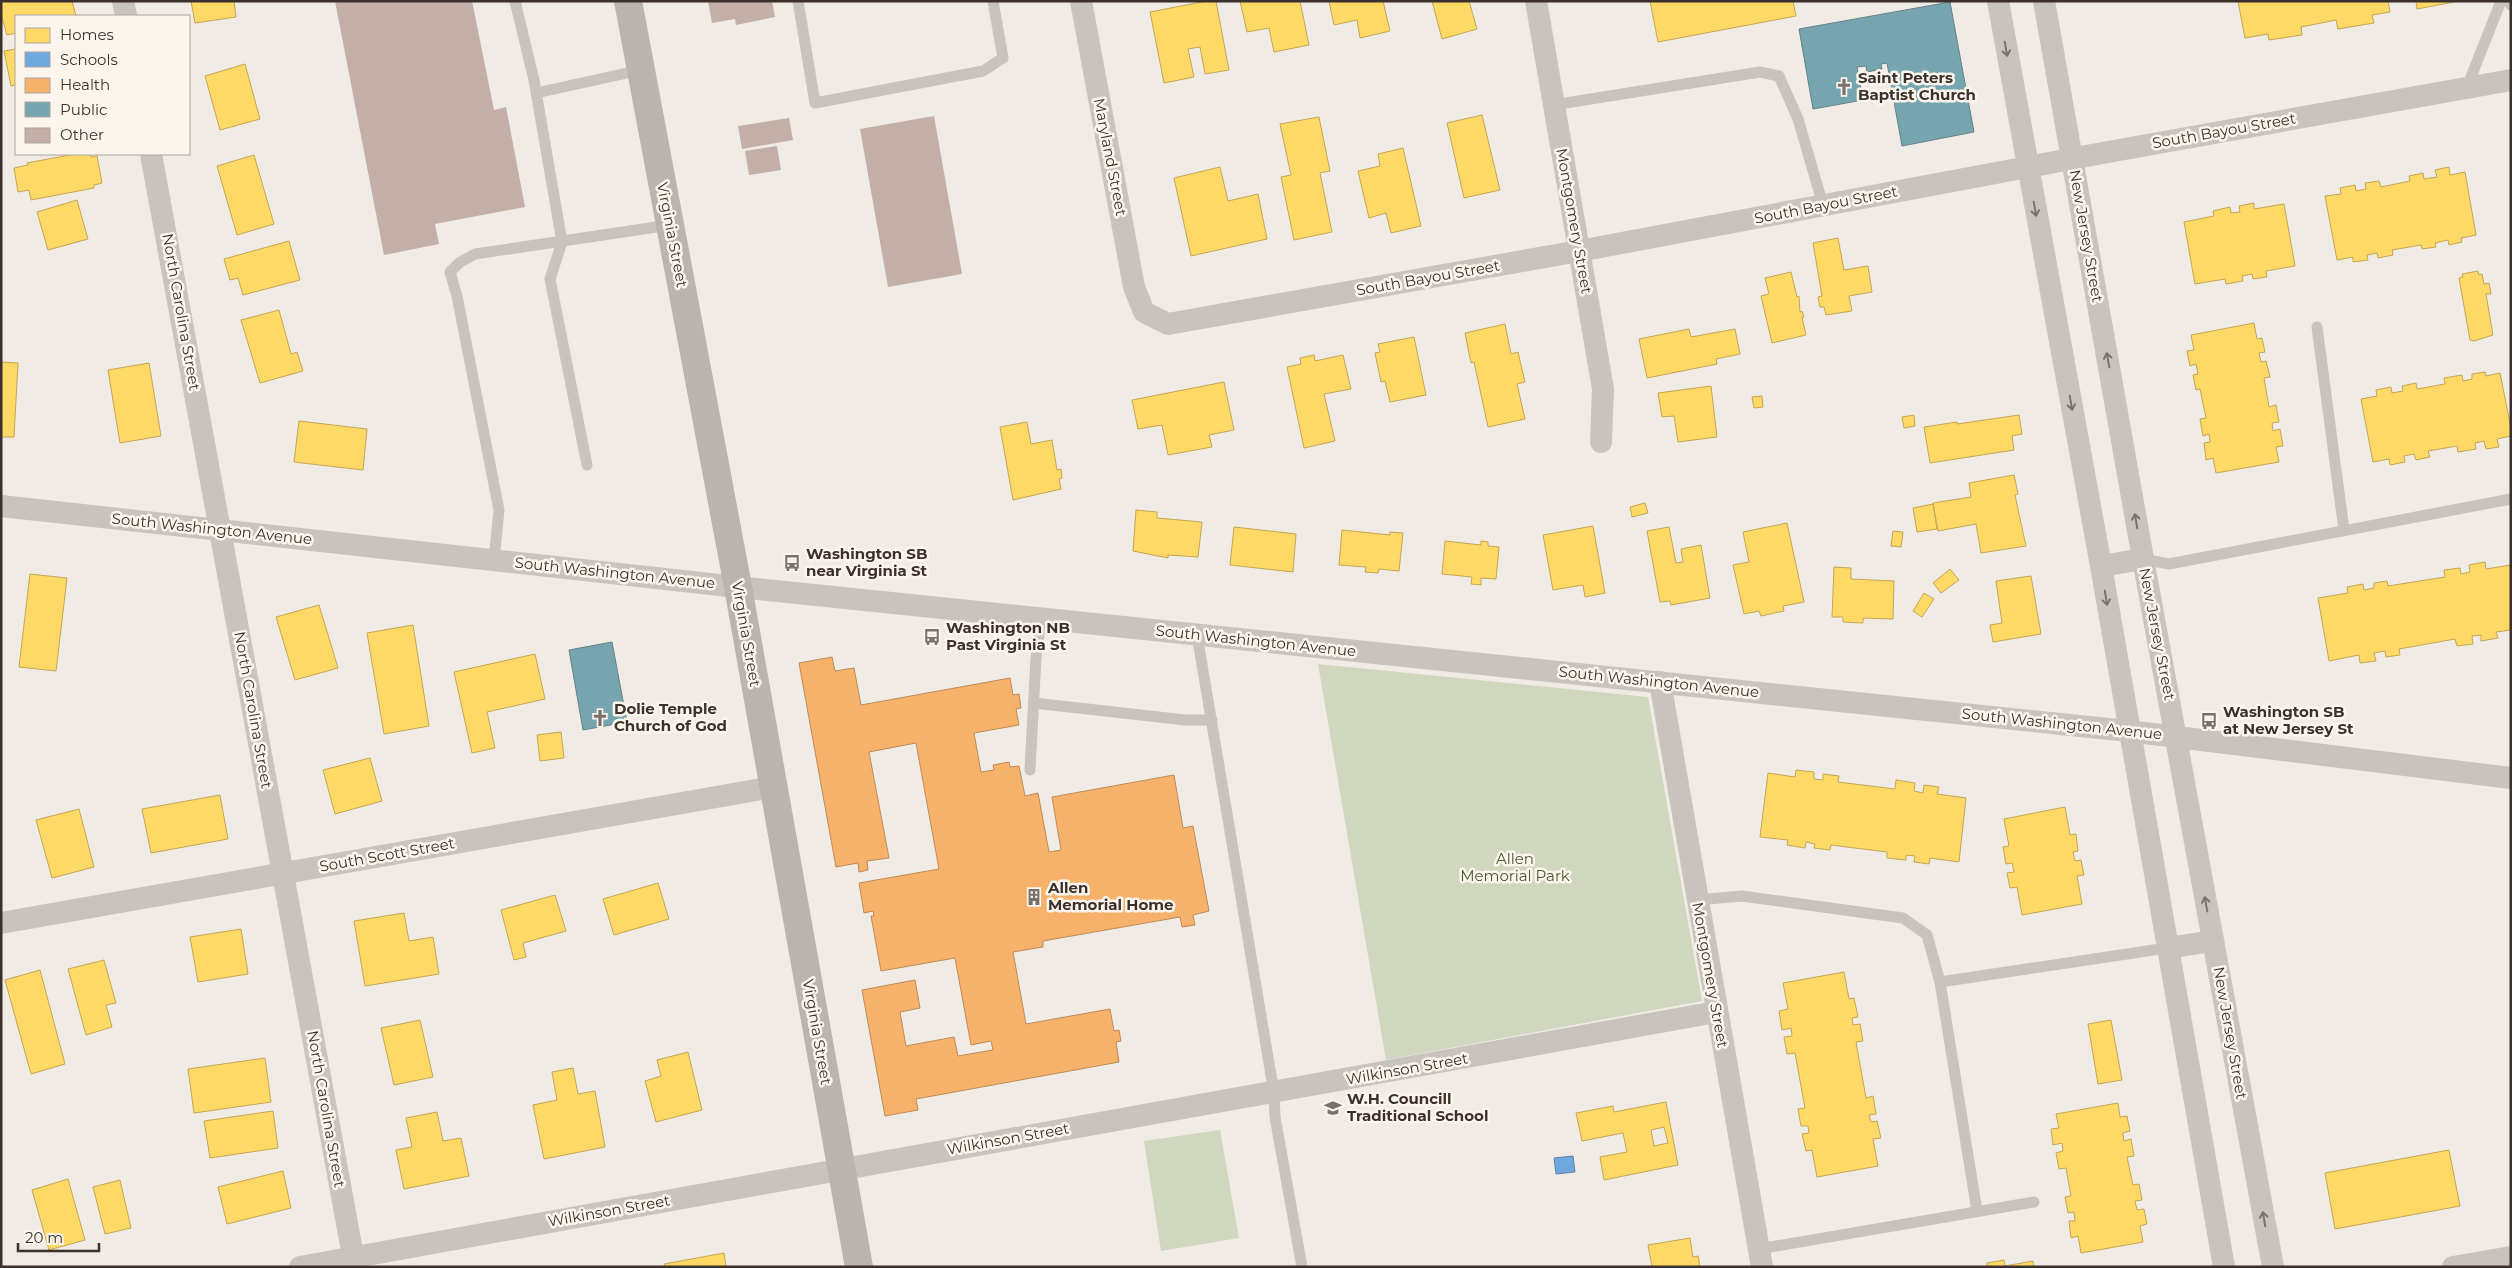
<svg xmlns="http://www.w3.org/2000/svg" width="2512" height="1268" font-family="Montserrat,sans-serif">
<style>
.park{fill:#d1d6bf}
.homes{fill:#ffd966;stroke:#c4a654;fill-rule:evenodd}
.schools{fill:#6fa8dc;stroke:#5f84a7}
.health{fill:#f6b26b;stroke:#be8b58}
.public{fill:#76a5af;stroke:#648287}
.building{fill:#c3afa7}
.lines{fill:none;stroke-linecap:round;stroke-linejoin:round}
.lane{stroke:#c9c3be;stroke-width:11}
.street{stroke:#c9c3be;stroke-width:22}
.secondary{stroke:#bab3ae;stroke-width:28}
.oneway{stroke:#7b726d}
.labels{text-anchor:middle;stroke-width:5;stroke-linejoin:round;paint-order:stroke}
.poi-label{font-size:15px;font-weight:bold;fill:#3b302b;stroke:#fbf5ee;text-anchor:start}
.street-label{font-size:15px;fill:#3b302b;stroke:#fbf5ee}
.park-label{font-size:15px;fill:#4a5a2e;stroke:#fbf5ee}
</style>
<rect width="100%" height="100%" fill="#f0ebe5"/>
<!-- park -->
<g class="park">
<polygon points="1318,664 1648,697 1702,1001 1386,1060"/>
<polygon points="1220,1130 1239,1238 1161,1251 1144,1141"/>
</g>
<!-- homes -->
<g class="homes">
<polygon points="1,1 72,1 76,16 16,16 16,33 7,35 1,14"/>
<polygon points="191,1 234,1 236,17 195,23"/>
<polygon points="1207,1 1216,1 1229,70 1205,74 1200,47 1188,49 1194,77 1164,83 1150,12"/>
<polygon points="1240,1 1300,1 1309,45 1274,52 1269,28 1247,32"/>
<polygon points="1329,1 1383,1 1390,31 1360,38 1357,20 1334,25"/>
<polygon points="1432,1 1469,1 1477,29 1442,39"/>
<polygon points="1650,1 1793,1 1796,16 1658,42"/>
<polygon points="2238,1 2388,1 2390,12 2372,15 2374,23 2338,29 2336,20 2301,27 2302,35 2269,40 2268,34 2245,38"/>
<polygon points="2416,1 2454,1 2454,2 2417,9"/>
<polygon points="16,49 16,85 11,86 4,51"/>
<polygon points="245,64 260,119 220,130 205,76"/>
<polygon points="1482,115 1500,190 1464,198 1447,123"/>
<polygon points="1319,117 1330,171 1320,173 1332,232 1294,240 1281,177 1291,175 1280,124"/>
<polygon points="1403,148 1421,226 1391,233 1386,213 1369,218 1358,171 1380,166 1378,154"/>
<polygon points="75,154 90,154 91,157 97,156 102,183 94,185 94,188 31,200 29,190 18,192 14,168 28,165 27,163"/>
<polygon points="254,155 274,224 237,235 217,166"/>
<polygon points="1220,167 1228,201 1258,194 1267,239 1191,256 1174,178"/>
<polygon points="2449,167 2450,175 2465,172 2476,235 2461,238 2462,242 2449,245 2448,240 2435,243 2436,247 2422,249 2421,245 2392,250 2393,255 2378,258 2377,253 2367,255 2368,260 2353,262 2353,257 2337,260 2325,196 2341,194 2340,188 2355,185 2356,191 2366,189 2365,183 2379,181 2381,187 2410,181 2409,176 2423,173 2424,179 2437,177 2435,170"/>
<polygon points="77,200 88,239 48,250 37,212"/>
<polygon points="2254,203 2254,209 2284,204 2295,266 2266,271 2267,277 2253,279 2252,274 2242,276 2243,281 2226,284 2225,279 2195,284 2184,222 2214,216 2213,211 2230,207 2231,213 2240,212 2239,206"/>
<polygon points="1838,238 1844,270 1868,266 1872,292 1849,296 1852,311 1826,315 1824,307 1820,307 1818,297 1822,296 1813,243"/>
<polygon points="289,241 300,280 243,295 238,278 230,280 224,259"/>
<polygon points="2478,271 2479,275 2482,274 2484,284 2489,283 2491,294 2486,294 2493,335 2474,341 2470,340 2459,278 2463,277 2462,274"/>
<polygon points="1791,272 1797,297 1799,296 1800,312 1802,311 1804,317 1802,317 1806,335 1772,343 1761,296 1769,294 1765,278"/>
<polygon points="279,310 291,354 297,352 303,371 260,383 241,320"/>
<polygon points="2254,323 2257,339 2262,338 2265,352 2259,353 2261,362 2266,361 2270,377 2264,378 2269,407 2276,405 2279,422 2272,423 2273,431 2280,429 2283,446 2276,447 2279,462 2216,473 2213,458 2206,460 2204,443 2210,442 2209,434 2203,436 2200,419 2206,418 2200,389 2196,390 2193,375 2198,374 2196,364 2190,366 2187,351 2194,350 2191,335"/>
<polygon points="1505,324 1511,354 1518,352 1525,382 1517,384 1525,419 1488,427 1474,362 1471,363 1465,333"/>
<polygon points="1689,329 1691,337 1735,329 1740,354 1716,359 1717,364 1647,378 1639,339"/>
<polygon points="1414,337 1426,395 1390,402 1385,381 1381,382 1375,353 1380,352 1378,344"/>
<polygon points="1314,355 1315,361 1343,355 1351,389 1324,394 1335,441 1304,448 1287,367 1301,364 1300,358"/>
<polygon points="1,362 18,363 14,437 1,437"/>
<polygon points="149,363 161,436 120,443 108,370"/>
<polygon points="2485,372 2486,376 2500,373 2511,428 2511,436 2497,439 2499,447 2486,449 2484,441 2475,443 2476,449 2458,452 2457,446 2428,451 2430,457 2416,460 2414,454 2404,456 2405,462 2390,465 2389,459 2373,462 2361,399 2377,396 2376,390 2391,387 2392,393 2403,391 2402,386 2416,383 2417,389 2445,384 2444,378 2462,375 2463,381 2472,379 2472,374"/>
<polygon points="1224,382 1234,430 1209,435 1212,447 1168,455 1162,425 1138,429 1132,400"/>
<polygon points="1711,386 1717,437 1678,442 1674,416 1662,417 1658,393"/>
<polygon points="1762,396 1763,407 1754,408 1752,397"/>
<polygon points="1914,415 1915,426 1904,428 1902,417"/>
<polygon points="2019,415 2022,434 2012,436 2014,450 1930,463 1924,427 1957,422 1957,424"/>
<polygon points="299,421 367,429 363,470 294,462"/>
<polygon points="1027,422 1031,444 1052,440 1057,470 1061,469 1062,478 1059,479 1061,489 1013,500 1000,427"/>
<polygon points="2014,475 2018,494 2015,495 2026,546 1981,553 1976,524 1938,531 1933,503 1971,497 1969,483"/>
<polygon points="1645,503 1648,513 1632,517 1630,507"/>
<polygon points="1933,504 1937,529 1917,532 1913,508"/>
<polygon points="1136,510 1157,512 1157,518 1202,522 1198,557 1168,555 1168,558 1133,551"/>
<polygon points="1787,523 1804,602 1783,606 1784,611 1761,616 1759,611 1744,614 1733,565 1749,562 1743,532"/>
<polygon points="1593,526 1605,593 1585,597 1583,585 1553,590 1543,535"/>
<polygon points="1234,527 1296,534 1293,572 1230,565"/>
<polygon points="1669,527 1676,563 1683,562 1681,549 1701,545 1710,598 1671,605 1670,601 1660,602 1647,531"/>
<polygon points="1342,530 1390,535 1390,532 1403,533 1399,571 1379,569 1378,573 1365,572 1366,567 1339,565"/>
<polygon points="1893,531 1903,532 1901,547 1891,546"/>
<polygon points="1445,541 1481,545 1481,541 1488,542 1488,546 1499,547 1496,579 1481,578 1481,585 1471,584 1472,577 1442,574"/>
<polygon points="2485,562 2486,569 2511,565 2511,630 2496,632 2498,638 2481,641 2481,635 2472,636 2473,644 2457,646 2455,639 2399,649 2400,655 2386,657 2385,651 2374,653 2376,661 2360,663 2359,655 2329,661 2318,598 2348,593 2347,587 2363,584 2364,590 2374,588 2374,583 2387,581 2388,586 2445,577 2444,570 2460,568 2461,574 2470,572 2469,565"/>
<polygon points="1834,567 1851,568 1851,579 1894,581 1893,619 1863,618 1863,623 1843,622 1843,617 1832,617"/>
<polygon points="1950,569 1959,580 1941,593 1933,583"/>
<polygon points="30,574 67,578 56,671 19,667"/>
<polygon points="2031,576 2041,634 1993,642 1990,625 2002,623 1996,581"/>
<polygon points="1924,593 1934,599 1922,617 1913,611"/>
<polygon points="319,605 338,668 295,680 276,617"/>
<polygon points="413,625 429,726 384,734 367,633"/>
<polygon points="535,654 545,699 487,712 495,748 472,753 454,672"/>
<polygon points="561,732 564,758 540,761 537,735"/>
<polygon points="370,758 382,801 335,814 323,770"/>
<polygon points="1796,770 1814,772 1814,779 1823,780 1823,774 1839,776 1838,782 1895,789 1896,780 1915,783 1914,791 1923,793 1924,785 1939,787 1937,794 1966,798 1959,862 1930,858 1929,864 1914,862 1915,856 1906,855 1906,860 1887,858 1887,852 1831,845 1830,850 1814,848 1815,844 1806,842 1805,848 1787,845 1788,840 1760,837 1768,773 1795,777"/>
<polygon points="220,795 228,839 151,853 142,809"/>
<polygon points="2065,807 2070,835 2076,834 2078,851 2073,852 2075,861 2081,860 2084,875 2077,876 2082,904 2022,915 2017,887 2010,888 2007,873 2014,872 2012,863 2006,864 2003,847 2009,846 2004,819"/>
<polygon points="79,809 94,867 52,878 36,820"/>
<polygon points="658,883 669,919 614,935 603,899"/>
<polygon points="555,895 566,931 523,943 526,957 514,960 501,910"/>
<polygon points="404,913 409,941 433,937 439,974 365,986 354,921"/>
<polygon points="241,929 248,974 198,982 190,937"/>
<polygon points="104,960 116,1003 106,1005 112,1027 86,1035 68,969"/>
<polygon points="40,970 65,1064 31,1074 5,980"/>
<polygon points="1844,972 1849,999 1854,998 1858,1017 1852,1018 1853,1025 1860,1024 1863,1041 1856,1042 1866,1098 1873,1096 1876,1114 1869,1115 1871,1122 1877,1121 1881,1138 1873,1139 1878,1166 1817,1177 1812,1150 1806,1151 1802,1134 1809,1133 1808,1126 1801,1126 1798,1109 1805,1108 1795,1053 1787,1054 1784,1037 1792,1036 1791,1028 1782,1030 1779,1011 1788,1009 1783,983"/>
<polygon points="420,1020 433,1077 394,1085 381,1028"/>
<polygon points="2111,1020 2122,1080 2098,1084 2088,1024"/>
<polygon points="688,1052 702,1110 656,1122 645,1081 661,1076 657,1060"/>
<polygon points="265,1058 271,1102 194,1113 188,1069"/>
<polygon points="573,1068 578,1094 595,1091 605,1147 544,1159 533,1105 557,1100 552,1072"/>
<path d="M 1666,1102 L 1678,1165 L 1604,1180 L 1600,1157 L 1627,1152 L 1623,1133 L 1582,1141 L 1576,1113 L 1613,1106 L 1614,1112 ZM 1664,1127 L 1668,1143 L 1654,1146 L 1651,1130 Z"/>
<polygon points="2118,1103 2120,1117 2127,1116 2130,1131 2123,1133 2124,1141 2131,1139 2134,1156 2127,1157 2133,1185 2139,1184 2142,1200 2135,1201 2137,1210 2144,1209 2147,1224 2140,1226 2143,1242 2081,1253 2078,1236 2071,1238 2069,1221 2075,1221 2074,1212 2068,1213 2065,1197 2071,1196 2066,1168 2059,1169 2056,1153 2063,1151 2062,1143 2053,1145 2051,1129 2059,1128 2056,1114"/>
<polygon points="273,1111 278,1148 210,1158 204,1121"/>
<polygon points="437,1112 443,1141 461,1138 469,1176 404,1189 396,1150 412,1147 406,1118"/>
<polygon points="2449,1150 2460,1206 2335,1229 2325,1173"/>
<polygon points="283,1171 291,1208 227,1224 218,1187"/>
<polygon points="68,1179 85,1240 49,1250 32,1190"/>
<polygon points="120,1180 131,1228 105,1234 93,1187"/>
<polygon points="1690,1238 1693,1257 1698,1256 1700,1267 1652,1267 1648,1245"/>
<polygon points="724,1253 726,1267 665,1267 664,1264"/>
<polygon points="2004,1260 2005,1266 2033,1261 2034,1267 1987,1267 1987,1263"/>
</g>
<!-- schools -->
<polygon class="schools" points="1573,1156 1575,1172 1556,1174 1554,1158"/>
<!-- health -->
<polygon class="health" points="832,657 835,671 854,668 861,705 1010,678 1013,695 1019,694 1021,708 1016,709 1019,725 974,733 981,772 994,770 993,765 1009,762 1010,767 1019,766 1025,796 1038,793 1049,852 1061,850 1052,797 1174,775 1183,828 1193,826 1209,911 1193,915 1195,925 1182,927 1180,917 1043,941 1043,947 1013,952 1026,1024 1110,1009 1114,1031 1119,1030 1121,1041 1116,1042 1119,1062 916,1099 918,1110 885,1116 862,990 915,980 920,1008 900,1012 906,1046 954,1037 958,1056 993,1050 991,1041 971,1045 955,958 881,971 871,916 874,916 873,911 864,913 859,883 939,869 916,743 869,752 889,858 867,861 868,870 859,872 858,863 836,867 799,663"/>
<!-- public -->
<g class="public">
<polygon points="1950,2 1974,132 1902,146 1887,63 1881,64 1882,69 1867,72 1866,66 1857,67 1863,100 1813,109 1799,29"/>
<polygon points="612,642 627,722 583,730 569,650"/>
</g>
<!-- building -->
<g class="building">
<polygon points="335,1 472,1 494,110 506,107 525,207 435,224 439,244 384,255"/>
<polygon points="708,1 772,1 775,17 736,25 735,19 712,23"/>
<polygon points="934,116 962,274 888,287 860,129"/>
<polygon points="789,118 793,140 742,149 738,126"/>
<polygon points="777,146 781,170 749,175 745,151"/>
</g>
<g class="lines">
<!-- lane -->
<g class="lane">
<polyline points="515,1 534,80 562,242 550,279 587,465"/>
<polyline points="798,1 815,103 983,71 1003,58 993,1"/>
<polyline points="2507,1 2511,5"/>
<polyline points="2467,87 2501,1"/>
<polyline points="536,93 641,70"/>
<polyline points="1553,105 1760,72 1779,76 1798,119 1823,205"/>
<polyline points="2317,327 2344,530"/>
<polyline points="2143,559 2169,564 2511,499"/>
<polyline points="494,560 499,510 457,296 450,272 459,263 475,254 670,225"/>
<polyline points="1197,635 1274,1093 1275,1117 1302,1267"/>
<polyline points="1034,703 1185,720 1212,720"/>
<polyline points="1030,770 1036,657 1041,619"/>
<polyline points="1697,900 1742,896 1903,918 1927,935 1940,982 1977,1211"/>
<polyline points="1940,982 2167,948"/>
<polyline points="1759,1249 2034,1202"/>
</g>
<!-- street -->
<g class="street">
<polyline points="123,1 126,16"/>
<polyline points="1081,1 1134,287 1144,312 1168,324 1579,251 2108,152 2511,80"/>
<polyline points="1536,1 1603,389 1601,442"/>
<polyline points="1998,1 2101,566 2224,1267"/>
<polyline points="2044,1 2143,559 2273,1267"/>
<polyline points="151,154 355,1267"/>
<polyline points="1,506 738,587 2128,731 2511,778"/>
<polyline points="2101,566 2143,559"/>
<polyline points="1660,682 1762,1267"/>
<polyline points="1,923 773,787"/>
<polyline points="2167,948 2213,941"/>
<polyline points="300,1267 1716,1012"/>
<polyline points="2453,1267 2511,1257"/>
</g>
<!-- secondary -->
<polyline class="secondary" points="628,1 738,587 859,1267"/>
</g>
<!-- one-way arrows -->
<defs><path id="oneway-shaft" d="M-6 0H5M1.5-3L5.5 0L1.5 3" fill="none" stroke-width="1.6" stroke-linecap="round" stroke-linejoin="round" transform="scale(1.25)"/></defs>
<g class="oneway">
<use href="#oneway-shaft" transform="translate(2006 49) rotate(80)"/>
<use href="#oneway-shaft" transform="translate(2035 209) rotate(80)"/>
<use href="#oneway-shaft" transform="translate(2108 360) rotate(-100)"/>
<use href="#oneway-shaft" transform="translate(2071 403) rotate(80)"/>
<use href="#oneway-shaft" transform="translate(2136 521) rotate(-100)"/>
<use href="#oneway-shaft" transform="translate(2106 598) rotate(81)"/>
<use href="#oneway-shaft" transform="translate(2206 904) rotate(-100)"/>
<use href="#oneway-shaft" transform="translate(2264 1219) rotate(-100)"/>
</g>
<!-- icons -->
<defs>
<g id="church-bare" transform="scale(1.35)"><path d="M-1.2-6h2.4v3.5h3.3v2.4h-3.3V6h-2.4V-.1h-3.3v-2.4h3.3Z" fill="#7a716c" stroke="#fbf5ee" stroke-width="2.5" paint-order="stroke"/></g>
<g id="bus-bare" transform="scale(1.35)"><path d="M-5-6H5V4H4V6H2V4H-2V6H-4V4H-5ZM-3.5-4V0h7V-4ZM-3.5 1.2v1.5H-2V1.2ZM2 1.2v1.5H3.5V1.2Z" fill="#7a716c" stroke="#fbf5ee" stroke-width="2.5" paint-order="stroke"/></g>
<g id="building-bare" transform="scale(1.35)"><path d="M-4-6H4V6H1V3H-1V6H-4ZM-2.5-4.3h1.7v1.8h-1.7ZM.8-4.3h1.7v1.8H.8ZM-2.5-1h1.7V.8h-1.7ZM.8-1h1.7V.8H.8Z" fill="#7a716c" stroke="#fbf5ee" stroke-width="2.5" paint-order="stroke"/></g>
<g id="school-bare" transform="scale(1.35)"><path d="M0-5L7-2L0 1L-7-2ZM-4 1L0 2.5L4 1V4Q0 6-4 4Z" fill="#7a716c" stroke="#fbf5ee" stroke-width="2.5" paint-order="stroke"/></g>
</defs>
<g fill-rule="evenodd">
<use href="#church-bare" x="1844" y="87"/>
<use href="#bus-bare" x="792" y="563"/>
<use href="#bus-bare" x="932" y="637"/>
<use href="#church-bare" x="600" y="718"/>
<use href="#bus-bare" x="2209" y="721"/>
<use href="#building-bare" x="1034" y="897"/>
<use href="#school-bare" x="1333" y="1108"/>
</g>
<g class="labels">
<!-- poi labels -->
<g class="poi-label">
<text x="1858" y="83">Saint Peters<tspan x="1858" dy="17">Baptist Church</tspan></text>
<text x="806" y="559">Washington SB<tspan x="806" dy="17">near Virginia St</tspan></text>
<text x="946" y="633">Washington NB<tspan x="946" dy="17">Past Virginia St</tspan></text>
<text x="614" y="714">Dolie Temple<tspan x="614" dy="17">Church of God</tspan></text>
<text x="2223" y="717">Washington SB<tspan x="2223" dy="17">at New Jersey St</tspan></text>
<text x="1048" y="893">Allen<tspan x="1048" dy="17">Memorial Home</tspan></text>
<text x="1347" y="1104">W.H. Councill<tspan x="1347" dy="17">Traditional School</tspan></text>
</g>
<!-- street labels -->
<g class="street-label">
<text transform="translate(2224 131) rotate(-10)" y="5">South Bayou Street</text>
<text transform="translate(1110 157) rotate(79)" y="5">Maryland Street</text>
<text transform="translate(1826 205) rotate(-11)" y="5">South Bayou Street</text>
<text transform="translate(1574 221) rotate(80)" y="5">Montgomery Street</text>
<text transform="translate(672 235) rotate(79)" y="5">Virginia Street</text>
<text transform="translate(2086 236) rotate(80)" y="5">New Jersey Street</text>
<text transform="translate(1428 278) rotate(-10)" y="5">South Bayou Street</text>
<text transform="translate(181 312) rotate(80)" y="5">North Carolina Street</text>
<text transform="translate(212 529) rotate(6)" y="5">South Washington Avenue</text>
<text transform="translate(615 573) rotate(6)" y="5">South Washington Avenue</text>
<text transform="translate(746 634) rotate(80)" y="5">Virginia Street</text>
<text transform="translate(2157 634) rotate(79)" y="5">New Jersey Street</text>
<text transform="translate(1256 641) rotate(6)" y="5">South Washington Avenue</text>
<text transform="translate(1659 682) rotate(6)" y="5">South Washington Avenue</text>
<text transform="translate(253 710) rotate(80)" y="5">North Carolina Street</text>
<text transform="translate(2062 724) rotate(6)" y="5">South Washington Avenue</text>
<text transform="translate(387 855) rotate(-10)" y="5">South Scott Street</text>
<text transform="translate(1710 975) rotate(80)" y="5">Montgomery Street</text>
<text transform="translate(817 1032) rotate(80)" y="5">Virginia Street</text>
<text transform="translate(2230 1033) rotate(80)" y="5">New Jersey Street</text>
<text transform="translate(1407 1069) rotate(-10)" y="5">Wilkinson Street</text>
<text transform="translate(326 1109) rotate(80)" y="5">North Carolina Street</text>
<text transform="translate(1008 1139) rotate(-10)" y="5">Wilkinson Street</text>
<text transform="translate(609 1211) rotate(-10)" y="5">Wilkinson Street</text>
</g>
<!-- park labels -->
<g class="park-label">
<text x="1515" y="864">Allen<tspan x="1515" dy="17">Memorial Park</tspan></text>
</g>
</g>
<!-- border -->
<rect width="2512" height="1268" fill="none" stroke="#3b302b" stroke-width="5"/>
<!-- legend -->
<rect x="15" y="15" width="175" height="140" fill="#fbf5ee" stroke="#aea6a0"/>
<rect x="25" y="28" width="25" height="15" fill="#ffd966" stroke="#aea6a0"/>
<text x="60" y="40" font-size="15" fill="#3b302b">Homes</text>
<rect x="25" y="52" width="25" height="15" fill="#6fa8dc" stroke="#aea6a0"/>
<text x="60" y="65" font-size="15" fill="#3b302b">Schools</text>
<rect x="25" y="78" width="25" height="15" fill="#f6b26b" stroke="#aea6a0"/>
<text x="60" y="90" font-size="15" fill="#3b302b">Health</text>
<rect x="25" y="102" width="25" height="15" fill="#76a5af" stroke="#aea6a0"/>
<text x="60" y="115" font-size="15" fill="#3b302b">Public</text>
<rect x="25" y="128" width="25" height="15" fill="#c3afa7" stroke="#aea6a0"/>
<text x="60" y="140" font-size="15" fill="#3b302b">Other</text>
<!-- scale -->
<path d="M18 1243v8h81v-8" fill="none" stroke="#3b302b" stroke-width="2.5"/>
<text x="25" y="1243" font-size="15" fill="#3b302b" stroke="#fbf5ee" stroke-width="4" paint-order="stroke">20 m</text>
</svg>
